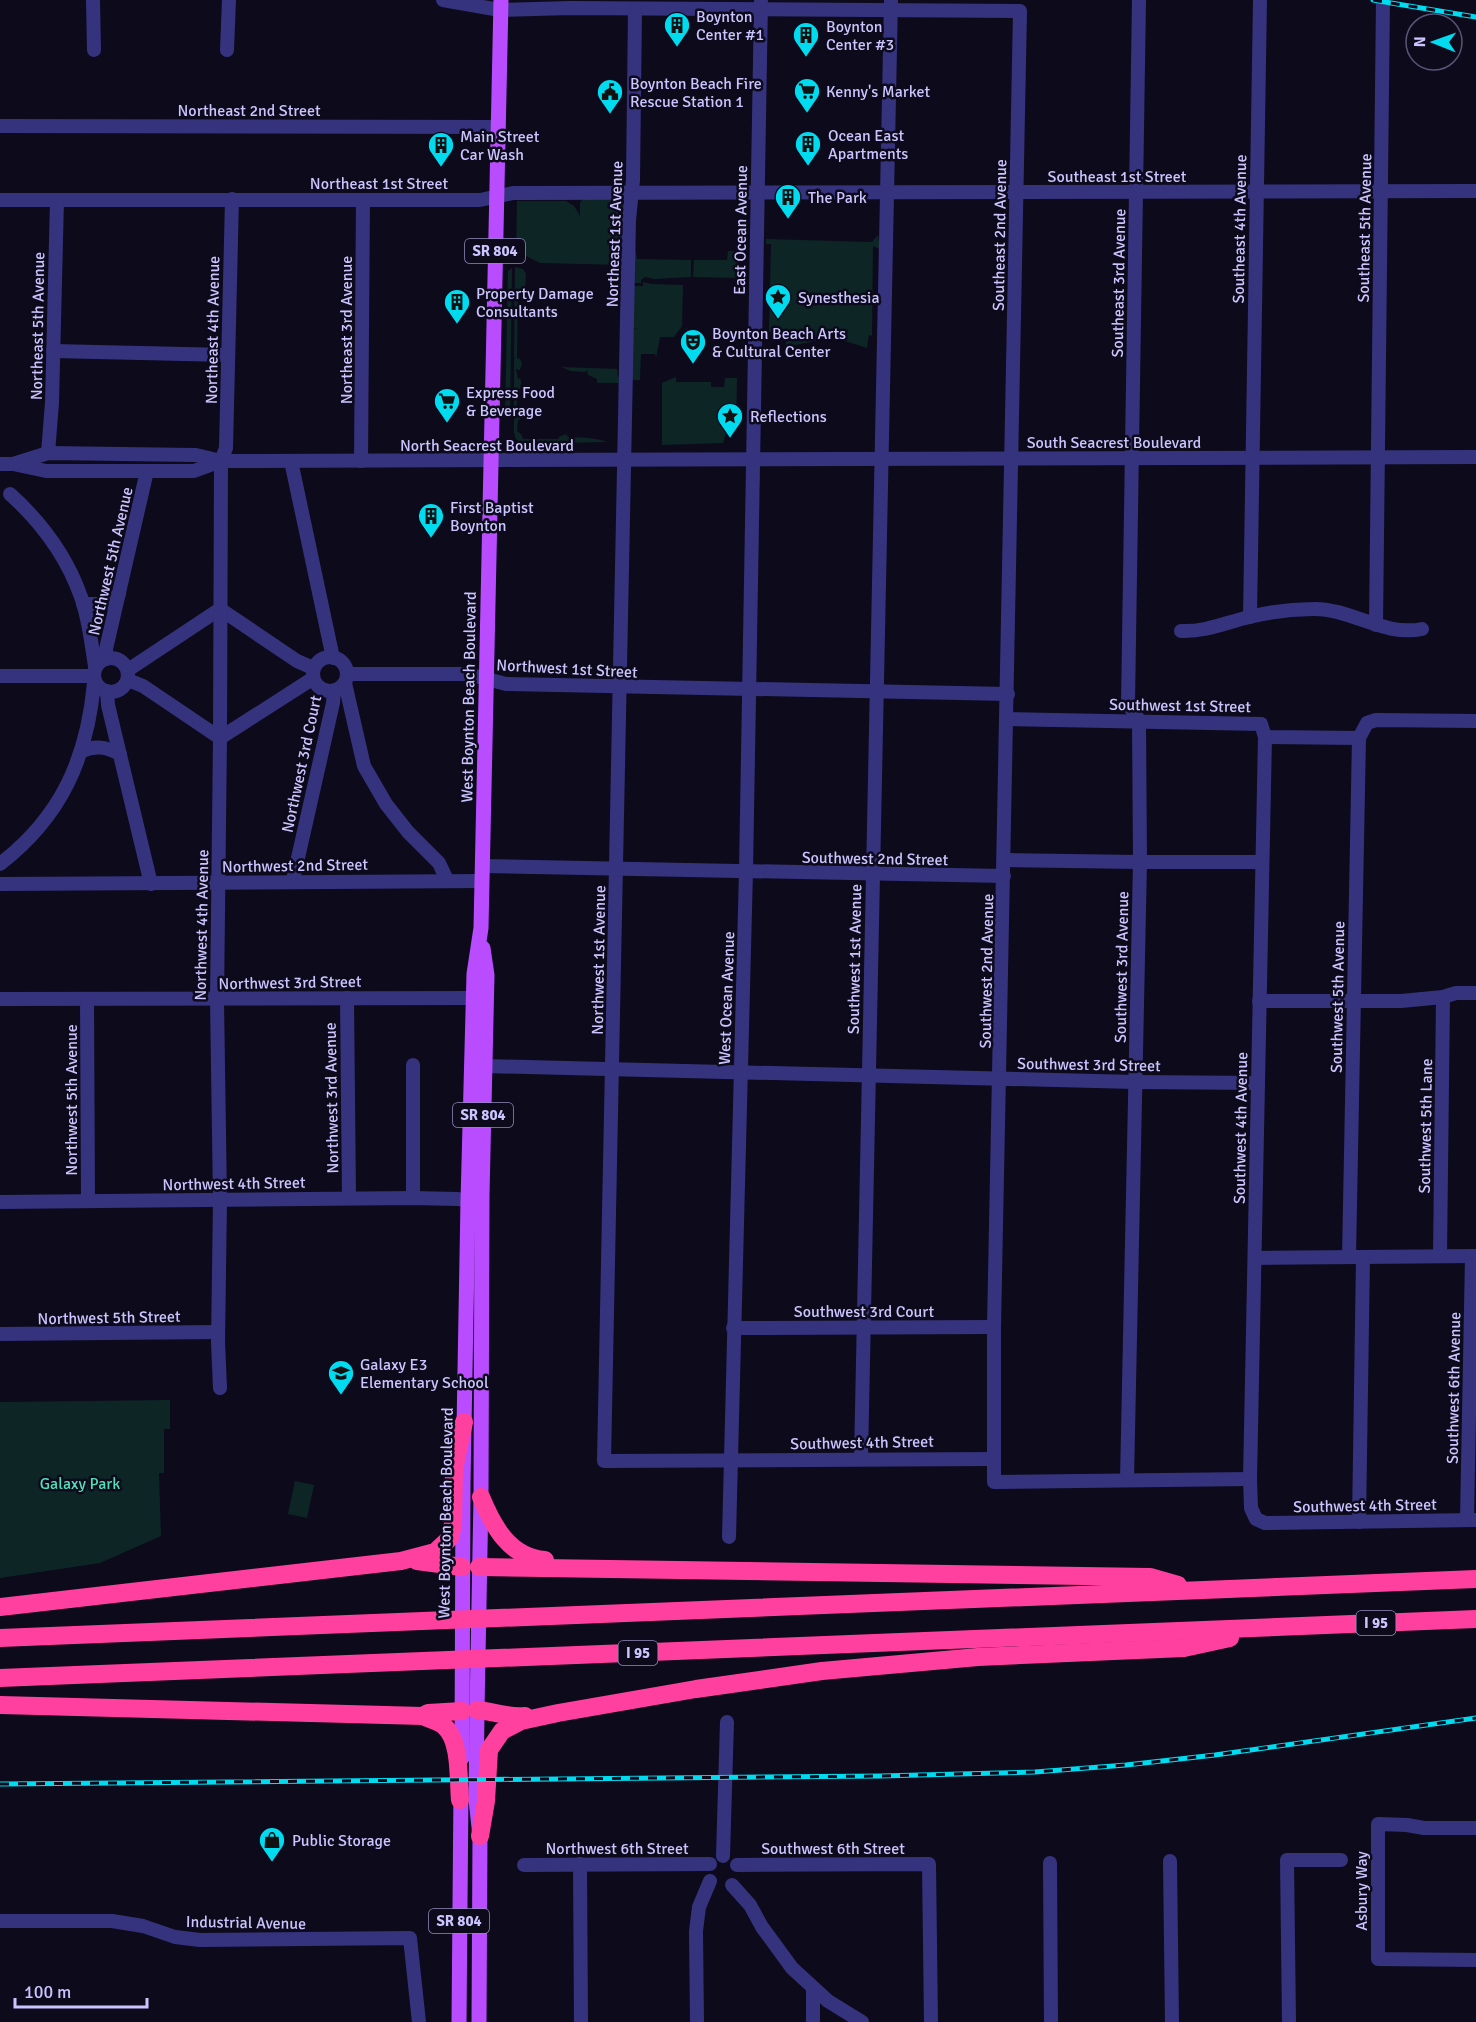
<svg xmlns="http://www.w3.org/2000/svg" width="1476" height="2022" font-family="Signika,sans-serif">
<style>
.green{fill:#0d2625}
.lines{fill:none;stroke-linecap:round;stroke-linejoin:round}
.minor{stroke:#35337d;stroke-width:14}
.major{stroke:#ba4cff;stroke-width:15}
.highway{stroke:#ff409e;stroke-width:18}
.rail-casing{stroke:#00dbf0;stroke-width:5}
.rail{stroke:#0d0a1c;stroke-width:3;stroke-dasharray:9;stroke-linecap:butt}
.labels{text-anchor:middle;stroke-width:5;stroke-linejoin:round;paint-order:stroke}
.shield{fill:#0d0a1c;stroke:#928dbb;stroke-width:1.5}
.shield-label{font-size:15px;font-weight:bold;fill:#cbc5ff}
.poi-label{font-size:16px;fill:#cbc5ff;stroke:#0d0a1c;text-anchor:start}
.street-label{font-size:16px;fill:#cbc5ff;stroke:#0d0a1c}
.park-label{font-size:16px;fill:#4ee2bb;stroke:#0d0a1c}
</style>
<rect width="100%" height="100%" fill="#0d0a1c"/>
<!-- green -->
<g class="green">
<polygon points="583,198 617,198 624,204 623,265 540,263 516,251 517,201 566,201 574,206 580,216 580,203"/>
<polygon points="738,226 740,226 739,278 693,277 694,260 727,260 728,251 737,251"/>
<polygon points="878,235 880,249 873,246 872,336 869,335 867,348 845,341 833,340 833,333 821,333 820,340 786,347 786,341 779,341 779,333 769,332 771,244 766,244 766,239 872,242"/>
<polygon points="634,251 636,252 637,259 691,260 691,277 654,279 645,277 641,280 641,283 633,283 633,275 637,274 633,274"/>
<path d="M 515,267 L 523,269 L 526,274 L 525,289 L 518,290 L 517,358 L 520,359 L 522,363 L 520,370 L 516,369 L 518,379 L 520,378 L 521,382 L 519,397 L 517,399 L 516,415 L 521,419 L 518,420 L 517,431 L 521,434 L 523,439 L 558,439 L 559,437 L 566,434 L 568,437 C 577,437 598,438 607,442 C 594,442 523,445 518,441 C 515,439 515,435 514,433 C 514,378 514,323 515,267 Z"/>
<polygon points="512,268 510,415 505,416 508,271"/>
<polygon points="643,282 652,284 683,285 682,326 674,337 660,337 656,358 655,354 641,354 640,380 631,380 631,357 634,355 631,353 633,329 637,328 633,328 633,286 643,286"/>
<polygon points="561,367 617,369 618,377 621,379 621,383 597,383 597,379 588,375 587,370 585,372 571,371"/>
<polygon points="676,377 676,382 711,382 711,387 724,387 725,378 737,378 736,431 726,434 723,443 662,445 662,383"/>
<polygon points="170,1400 170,1429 164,1429 164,1473 159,1473 161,1536 100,1563 0,1578 0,1402"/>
<polygon points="295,1481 314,1485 307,1518 288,1514"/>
</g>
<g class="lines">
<!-- minor -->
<g class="minor">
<polyline points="93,0 94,50"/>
<polyline points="443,0 500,10 571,8 1020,11 994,1327 994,1482 1250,1479"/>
<polyline points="635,10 633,180 629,220 604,1461 993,1459"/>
<polyline points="227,50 229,0"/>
<polyline points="0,126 498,127"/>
<polyline points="0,200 480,200 513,193 1476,191"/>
<polyline points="53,351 228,355"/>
<polyline points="48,453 52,403 57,200"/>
<polyline points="291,461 333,658"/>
<polyline points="361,461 363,200"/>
<polyline points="0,464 13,464 46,471 194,471 221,461"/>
<polyline points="13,464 48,453 196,455 221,461 1476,457"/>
<path d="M 10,494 C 41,522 67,557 81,597 C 89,619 91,642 95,666"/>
<polyline points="83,604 104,604 119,594"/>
<polyline points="1250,617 1260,0"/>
<polyline points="1376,625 1383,0"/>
<path d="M 1181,631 C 1205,632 1225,623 1249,617 C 1269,612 1293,609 1313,609 C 1351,608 1383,637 1422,629"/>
<circle cx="330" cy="674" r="17"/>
<circle cx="111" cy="675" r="17"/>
<polyline points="106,659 106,649 147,471"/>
<polyline points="128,670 220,609 297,661 313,668"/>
<polyline points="348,674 468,674 506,684 1008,694"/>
<polyline points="0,676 92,676"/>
<polyline points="128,680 143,686 220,738 312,679"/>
<polyline points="345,683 364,766 386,804 408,832 439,863 447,880"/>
<polyline points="107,691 108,705 151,884"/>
<polyline points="1007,719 1261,724 1265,737 1359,738 1367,723 1376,720 1476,721"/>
<polyline points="1265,737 1250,1479 1251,1508 1256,1519 1265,1523 1476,1520"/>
<path d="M 82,751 C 96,745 106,747 120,754"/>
<polyline points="1005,860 1140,862 1262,862"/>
<path d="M 0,864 C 61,817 87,759 94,683"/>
<polyline points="482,866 1004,876"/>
<polyline points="293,880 333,703 334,691"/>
<polyline points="0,884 482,881"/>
<polyline points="347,998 349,1198"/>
<polyline points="0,999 473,998"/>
<polyline points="87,999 88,1201"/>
<polyline points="1259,1001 1401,1001 1443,997 1456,993 1476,993"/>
<polyline points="413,1065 413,1198"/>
<polyline points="484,1066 1135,1082 1258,1083"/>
<polyline points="0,1202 413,1198 458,1199 468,1201"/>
<polyline points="1440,1256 1443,997"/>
<polyline points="1349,1257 1359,738"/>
<polyline points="1255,1258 1476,1256"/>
<polyline points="733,1328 994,1327"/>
<polyline points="0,1334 218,1332"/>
<polyline points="220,1388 218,1342 220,1200 217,1000 220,738 221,461 226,448 232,199"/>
<polyline points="861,1459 891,0"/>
<polyline points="1127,1480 1140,862 1139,720 1128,704 1139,0"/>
<polyline points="1467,1520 1472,1256"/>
<polyline points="1359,1522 1363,1257"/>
<polyline points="729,1537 746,871 761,2"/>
<polyline points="1476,1828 1424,1828 1407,1825 1378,1824 1378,1959 1476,1960"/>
<polyline points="723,1856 727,1722"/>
<polyline points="1170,1861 1172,2022"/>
<polyline points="1050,1863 1051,2022"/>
<polyline points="580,1864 581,2022"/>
<polyline points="524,1865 710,1864"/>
<polyline points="737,1865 929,1864 931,2022"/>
<polyline points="732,1885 750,1905 762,1927 792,1968 828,2001 862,2022"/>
<polyline points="0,1921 112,1921 143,1926 175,1937 200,1940 410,1938 419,2022"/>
<polyline points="813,1988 813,2022"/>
<polyline points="697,2022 696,1931 699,1907 710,1881"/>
<polyline points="1289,2022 1287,1860 1341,1860"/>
</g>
<!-- major -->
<g class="major">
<polyline points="462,1758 463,1484 468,1201 474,974 481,928 501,0"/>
<polyline points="459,2022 461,1788"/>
<polyline points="479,2022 480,1836 476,1800 477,1710 481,1497 482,1195 487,975 483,948"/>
</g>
<!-- highway -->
<g class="highway">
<path d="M 481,1497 C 493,1526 509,1557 545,1560"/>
<polyline points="417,1561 462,1567"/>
<polyline points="479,1567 1150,1577 1178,1585"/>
<polyline points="0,1607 401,1561 435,1552 450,1538 453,1524 454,1469 464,1422"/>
<polyline points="0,1638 1476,1579"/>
<polyline points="0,1678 1476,1619"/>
<polyline points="0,1705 423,1716 428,1713 462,1711"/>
<path d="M 477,1710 C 493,1711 507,1718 525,1716"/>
<path d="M 423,1716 C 430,1720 438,1721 444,1726 C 461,1740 458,1779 460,1800"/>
<polyline points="480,1836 486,1801 489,1750 502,1731 521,1721 558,1713 696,1689 822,1671 978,1657 1184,1648 1230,1638"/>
</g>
<!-- rail casing -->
<g class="rail-casing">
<g id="rail">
<polyline points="1373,0 1476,17"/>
<polyline points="0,1784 880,1776 1035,1772 1126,1765 1215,1755 1476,1718"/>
</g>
</g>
<!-- rail -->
<use href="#rail" class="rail"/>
</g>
<!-- icons -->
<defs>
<g id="building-pin" transform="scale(1.35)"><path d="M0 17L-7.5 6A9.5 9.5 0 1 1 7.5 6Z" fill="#00dbf0" stroke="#0d0a1c"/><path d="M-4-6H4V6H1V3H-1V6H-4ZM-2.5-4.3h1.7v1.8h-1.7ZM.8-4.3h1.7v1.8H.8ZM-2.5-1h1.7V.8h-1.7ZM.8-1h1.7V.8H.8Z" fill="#111"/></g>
<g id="supermarket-pin" transform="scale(1.35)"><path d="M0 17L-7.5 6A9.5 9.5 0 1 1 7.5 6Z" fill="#00dbf0" stroke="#0d0a1c"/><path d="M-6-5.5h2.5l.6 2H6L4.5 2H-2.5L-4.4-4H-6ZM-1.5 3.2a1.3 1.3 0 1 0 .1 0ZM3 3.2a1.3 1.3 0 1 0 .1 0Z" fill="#111"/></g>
<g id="civic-pin" transform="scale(1.35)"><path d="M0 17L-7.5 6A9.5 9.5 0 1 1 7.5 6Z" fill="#00dbf0" stroke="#0d0a1c"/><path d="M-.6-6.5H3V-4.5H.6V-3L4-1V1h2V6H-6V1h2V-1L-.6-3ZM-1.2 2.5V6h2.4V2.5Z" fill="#111"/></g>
<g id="sight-pin" transform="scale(1.35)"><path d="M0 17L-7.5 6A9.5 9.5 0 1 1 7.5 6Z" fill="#00dbf0" stroke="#0d0a1c"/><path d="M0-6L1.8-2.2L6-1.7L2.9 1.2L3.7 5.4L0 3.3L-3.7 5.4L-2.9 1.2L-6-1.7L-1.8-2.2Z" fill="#111"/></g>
<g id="theatre-pin" transform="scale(1.35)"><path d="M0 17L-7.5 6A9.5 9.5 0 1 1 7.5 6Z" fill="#00dbf0" stroke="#0d0a1c"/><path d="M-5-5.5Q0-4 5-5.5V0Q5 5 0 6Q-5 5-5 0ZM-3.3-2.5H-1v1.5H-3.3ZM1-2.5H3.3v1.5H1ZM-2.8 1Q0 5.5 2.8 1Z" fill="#111"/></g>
<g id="school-pin" transform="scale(1.35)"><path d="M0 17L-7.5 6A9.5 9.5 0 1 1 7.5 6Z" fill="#00dbf0" stroke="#0d0a1c"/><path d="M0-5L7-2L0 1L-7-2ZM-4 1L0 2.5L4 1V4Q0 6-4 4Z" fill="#111"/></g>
<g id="shop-pin" transform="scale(1.35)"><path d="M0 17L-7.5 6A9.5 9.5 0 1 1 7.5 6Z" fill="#00dbf0" stroke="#0d0a1c"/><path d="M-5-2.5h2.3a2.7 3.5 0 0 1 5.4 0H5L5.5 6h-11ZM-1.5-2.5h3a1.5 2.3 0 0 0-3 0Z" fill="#111"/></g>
</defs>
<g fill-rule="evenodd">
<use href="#building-pin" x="677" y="25"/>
<use href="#building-pin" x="806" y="35"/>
<use href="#supermarket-pin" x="807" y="91"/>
<use href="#civic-pin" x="610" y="92"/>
<use href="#building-pin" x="808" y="144"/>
<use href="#building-pin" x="441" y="145"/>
<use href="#building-pin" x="788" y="197"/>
<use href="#sight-pin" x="778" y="297"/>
<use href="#building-pin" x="457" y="302"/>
<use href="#theatre-pin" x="693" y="342"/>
<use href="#supermarket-pin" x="447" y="401"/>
<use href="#sight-pin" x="730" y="416"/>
<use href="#building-pin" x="431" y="516"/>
<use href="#school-pin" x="341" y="1373"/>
<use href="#shop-pin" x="272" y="1840"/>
</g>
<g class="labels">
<!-- shield labels -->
<g class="shield">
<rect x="465" y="239" width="60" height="24" rx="4.5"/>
<rect x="453" y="1103" width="60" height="24" rx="4.5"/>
<rect x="1356.5" y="1611" width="39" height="24" rx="4.5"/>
<rect x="618.5" y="1641" width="39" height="24" rx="4.5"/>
<rect x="429" y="1909" width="60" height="24" rx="4.5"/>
</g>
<g class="shield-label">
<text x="495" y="256">SR 804</text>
<text x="483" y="1120">SR 804</text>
<text x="1376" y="1628">I 95</text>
<text x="638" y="1658">I 95</text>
<text x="459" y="1926">SR 804</text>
</g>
<!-- poi labels -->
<g class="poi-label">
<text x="696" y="22">Boynton<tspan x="696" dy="18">Center #1</tspan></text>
<text x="826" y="32">Boynton<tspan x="826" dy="18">Center #3</tspan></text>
<text x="630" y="89">Boynton Beach Fire<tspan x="630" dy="18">Rescue Station 1</tspan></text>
<text x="826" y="97">Kenny's Market</text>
<text x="828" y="141">Ocean East<tspan x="828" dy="18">Apartments</tspan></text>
<text x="460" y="142">Main Street<tspan x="460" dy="18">Car Wash</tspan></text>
<text x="808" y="203">The Park</text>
<text x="476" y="299">Property Damage<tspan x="476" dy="18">Consultants</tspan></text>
<text x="798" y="303">Synesthesia</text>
<text x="712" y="339">Boynton Beach Arts<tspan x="712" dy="18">&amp; Cultural Center</tspan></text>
<text x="466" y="398">Express Food<tspan x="466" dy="18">&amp; Beverage</tspan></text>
<text x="750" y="422">Reflections</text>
<text x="450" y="513">First Baptist<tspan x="450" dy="18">Boynton</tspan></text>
<text x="360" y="1370">Galaxy E3<tspan x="360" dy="18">Elementary School</tspan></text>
<text x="292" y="1846">Public Storage</text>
</g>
<!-- street labels -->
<g class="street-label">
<text x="249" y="116">Northeast 2nd Street</text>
<text x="1117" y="182">Southeast 1st Street</text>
<text x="379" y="189">Northeast 1st Street</text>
<text transform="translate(1364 228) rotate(-89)" y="6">Southeast 5th Avenue</text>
<text transform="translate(1239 229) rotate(-89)" y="6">Southeast 4th Avenue</text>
<text transform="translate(740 230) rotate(-89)" y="6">East Ocean Avenue</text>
<text transform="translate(614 234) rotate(-88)" y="6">Northeast 1st Avenue</text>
<text transform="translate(999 235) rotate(-89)" y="6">Southeast 2nd Avenue</text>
<text transform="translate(1118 283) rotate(-89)" y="6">Southeast 3rd Avenue</text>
<text transform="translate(37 326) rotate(-89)" y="6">Northeast 5th Avenue</text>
<text transform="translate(212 330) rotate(-89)" y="6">Northeast 4th Avenue</text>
<text transform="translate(346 330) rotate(-90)" y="6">Northeast 3rd Avenue</text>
<text x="1114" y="448">South Seacrest Boulevard</text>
<text x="487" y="451">North Seacrest Boulevard</text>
<text transform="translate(110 561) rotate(-77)" y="6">Northwest 5th Avenue</text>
<text transform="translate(567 668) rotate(3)" y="6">Northwest 1st Street</text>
<text transform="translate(468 697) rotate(-89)" y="6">West Boynton Beach Boulevard</text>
<text transform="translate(1180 705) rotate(1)" y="6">Southwest 1st Street</text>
<text transform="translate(301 764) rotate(-78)" y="6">Northwest 3rd Court</text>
<text transform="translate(875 858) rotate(1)" y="6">Southwest 2nd Street</text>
<text transform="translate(295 865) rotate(-1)" y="6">Northwest 2nd Street</text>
<text transform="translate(201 925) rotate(-89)" y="6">Northwest 4th Avenue</text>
<text transform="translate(854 959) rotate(-89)" y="6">Southwest 1st Avenue</text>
<text transform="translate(598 960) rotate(-89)" y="6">Northwest 1st Avenue</text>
<text transform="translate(1121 967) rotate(-89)" y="6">Southwest 3rd Avenue</text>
<text transform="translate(986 971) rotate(-89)" y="6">Southwest 2nd Avenue</text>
<text transform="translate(290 982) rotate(-1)" y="6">Northwest 3rd Street</text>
<text transform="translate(1337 997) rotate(-89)" y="6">Southwest 5th Avenue</text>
<text transform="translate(726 998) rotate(-88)" y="6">West Ocean Avenue</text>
<text transform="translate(1089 1064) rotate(1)" y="6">Southwest 3rd Street</text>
<text transform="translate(331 1098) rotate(-91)" y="6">Northwest 3rd Avenue</text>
<text transform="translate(71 1100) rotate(-90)" y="6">Northwest 5th Avenue</text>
<text transform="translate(1425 1126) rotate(-89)" y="6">Southwest 5th Lane</text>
<text transform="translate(1240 1128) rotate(-89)" y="6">Southwest 4th Avenue</text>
<text transform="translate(234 1183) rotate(-1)" y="6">Northwest 4th Street</text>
<text x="864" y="1317">Southwest 3rd Court</text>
<text transform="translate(109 1317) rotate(-1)" y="6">Northwest 5th Street</text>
<text transform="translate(1453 1388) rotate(-89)" y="6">Southwest 6th Avenue</text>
<text transform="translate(862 1442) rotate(-1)" y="6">Southwest 4th Street</text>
<text transform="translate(1365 1505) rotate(-1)" y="6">Southwest 4th Street</text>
<text transform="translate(445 1513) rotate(-89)" y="6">West Boynton Beach Boulevard</text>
<text x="617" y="1854">Northwest 6th Street</text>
<text x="833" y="1854">Southwest 6th Street</text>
<text transform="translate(1361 1891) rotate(-90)" y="6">Asbury Way</text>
<text transform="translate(246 1922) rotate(1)" y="6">Industrial Avenue</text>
</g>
<!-- park labels -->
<g class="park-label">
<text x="80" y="1489">Galaxy Park</text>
</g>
</g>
<!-- north arrow -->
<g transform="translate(1434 42) rotate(271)"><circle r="28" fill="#0d0a1c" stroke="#595577" stroke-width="1.5"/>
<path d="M0-4.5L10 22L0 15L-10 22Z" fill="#00dbf0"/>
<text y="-9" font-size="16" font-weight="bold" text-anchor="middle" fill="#cbc5ff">N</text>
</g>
<!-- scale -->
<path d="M15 1998v9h132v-9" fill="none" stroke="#cbc5ff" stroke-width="3"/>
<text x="24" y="1998" font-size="18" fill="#cbc5ff" stroke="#0d0a1c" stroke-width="4.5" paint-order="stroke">100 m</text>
</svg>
